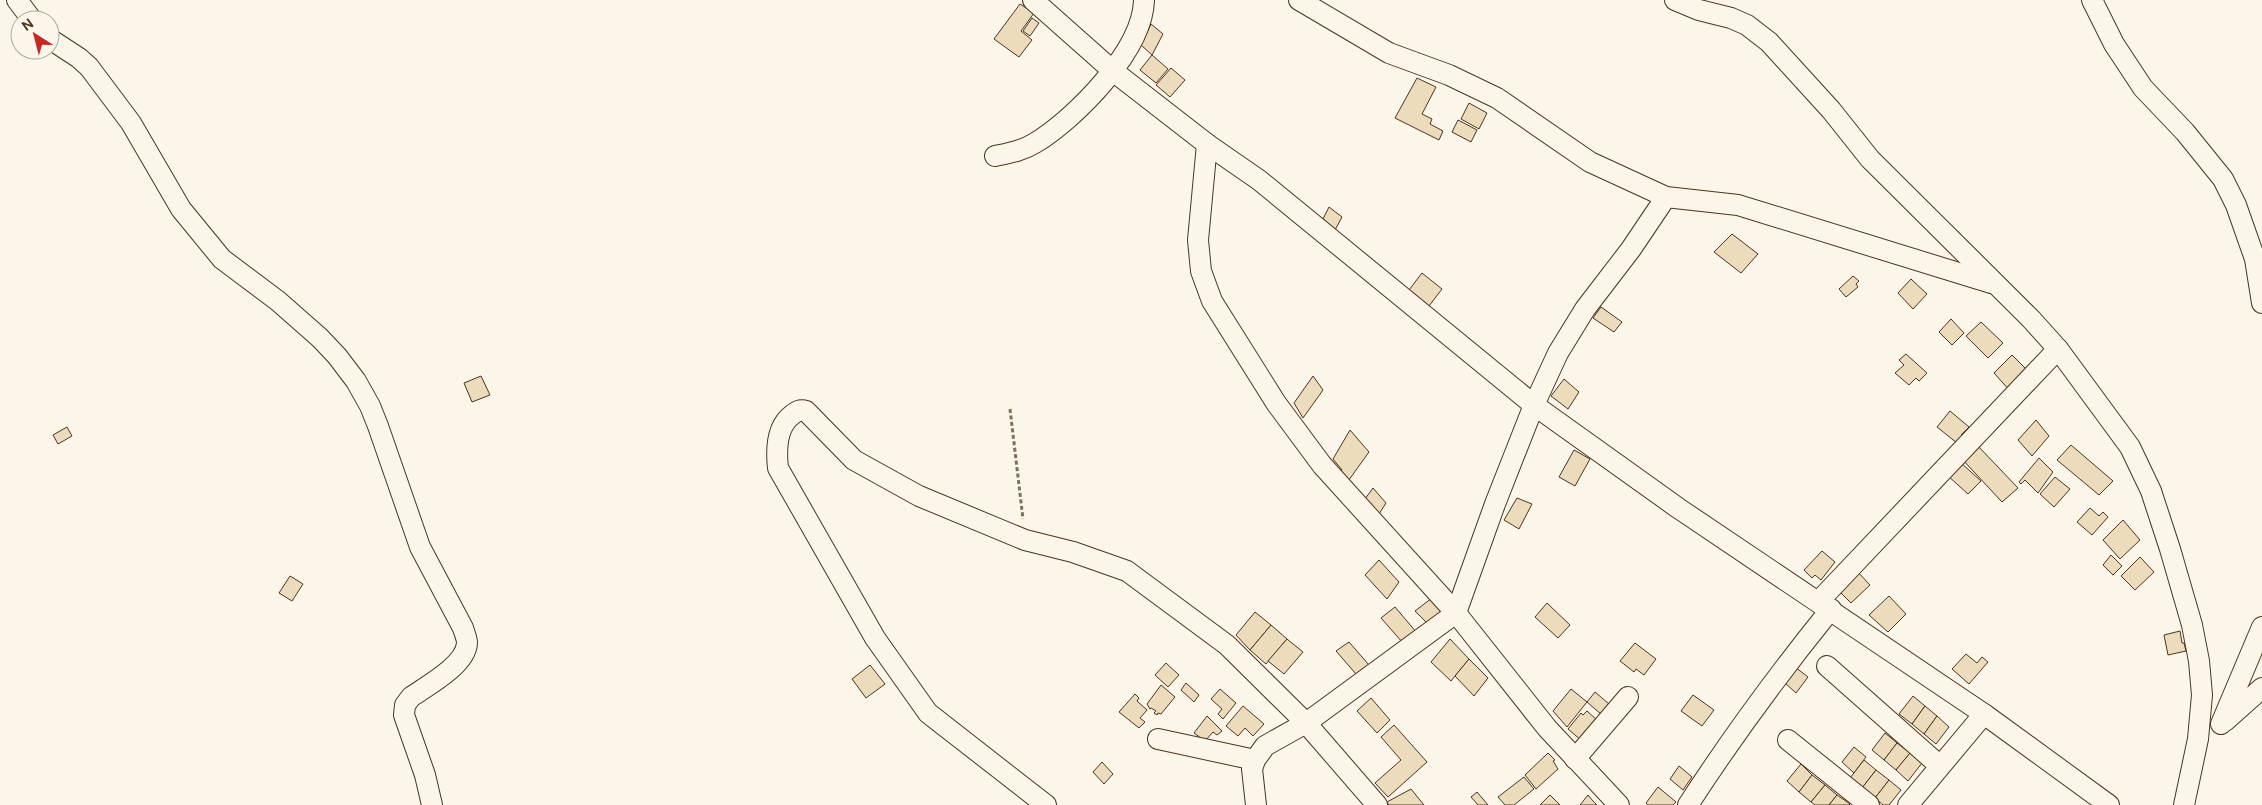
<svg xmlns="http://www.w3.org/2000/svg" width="2262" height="805" font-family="'DM Sans',sans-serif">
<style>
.building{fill:#ecdcbc;stroke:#4a3520}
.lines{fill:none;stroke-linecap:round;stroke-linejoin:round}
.minor-casing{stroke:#4a3520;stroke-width:22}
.path{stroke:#7f6f5c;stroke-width:3;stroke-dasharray:4 2.5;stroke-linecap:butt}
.minor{stroke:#fbf6e9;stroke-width:20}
</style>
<rect width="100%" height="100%" fill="#fbf6e9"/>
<!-- building -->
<g class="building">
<polygon points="1020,4 1034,13 1021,31 1032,40 1019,57 994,39"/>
<polygon points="1032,18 1039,23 1030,36 1023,31"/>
<polygon points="1151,24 1163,34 1152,55 1141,45"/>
<polygon points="1152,55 1168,69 1156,83 1140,70"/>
<polygon points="1171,68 1185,80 1170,97 1156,85"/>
<polygon points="1417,78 1436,87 1422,114 1432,119 1430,124 1443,131 1439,140 1395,118"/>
<polygon points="1469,103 1487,113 1479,129 1461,119"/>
<polygon points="1458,120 1477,130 1471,142 1452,132"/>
<polygon points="1329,207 1342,217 1335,230 1323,219"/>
<polygon points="1732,234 1758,254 1741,273 1714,252"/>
<polygon points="1422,273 1442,289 1429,306 1409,290"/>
<polygon points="1853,276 1859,281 1856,284 1858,287 1846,297 1839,289"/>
<polygon points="1911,279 1927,294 1913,309 1898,293"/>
<polygon points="1601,307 1622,322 1614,332 1593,318"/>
<polygon points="1951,319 1964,333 1952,345 1939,332"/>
<polygon points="1981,322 2003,343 1988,358 1966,336"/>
<polygon points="1906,354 1927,373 1919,381 1916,378 1909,385 1895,373 1904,365 1899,360"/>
<polygon points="2012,355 2031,374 2011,392 1994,373"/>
<polygon points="481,376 490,395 472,402 464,383"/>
<polygon points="1313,376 1323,390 1303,418 1294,403"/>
<polygon points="1564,379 1579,392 1568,409 1551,396"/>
<polygon points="1950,411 1969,427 1961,435 1964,437 1957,443 1937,427"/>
<polygon points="2036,420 2049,436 2032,456 2018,440"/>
<polygon points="67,427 72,436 58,444 53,435"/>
<polygon points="1350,430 1369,452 1346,484 1339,473 1342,470 1333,459"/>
<polygon points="1977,445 2018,488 2002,502 1962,459"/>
<polygon points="2071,445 2113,481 2099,495 2057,460"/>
<polygon points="1574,450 1590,459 1575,486 1559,477"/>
<polygon points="2039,458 2053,472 2038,493 2025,480 2021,484 2019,482"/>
<polygon points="1960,462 1981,481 1968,494 1947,475"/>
<polygon points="2055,477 2070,489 2054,507 2040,494"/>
<polygon points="1373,488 1386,503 1377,517 1362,503"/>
<polygon points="1517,498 1532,504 1519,529 1504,520"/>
<polygon points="2090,508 2099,516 2103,512 2108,517 2092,535 2077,522"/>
<polygon points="2123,520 2140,540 2120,559 2103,540"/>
<polygon points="1822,551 1835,562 1821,580 1815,575 1812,578 1804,570"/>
<polygon points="2111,555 2122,566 2113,575 2103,565"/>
<polygon points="2140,557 2154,572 2135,590 2121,576"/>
<polygon points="1379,560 1399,582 1387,599 1365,575"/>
<polygon points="1856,570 1870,585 1851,603 1837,589"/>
<polygon points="290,576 303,584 292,601 279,593"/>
<polygon points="1889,596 1906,614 1888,632 1869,615"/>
<polygon points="1432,598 1444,612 1428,624 1415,611"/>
<polygon points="1547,603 1570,625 1558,638 1535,617"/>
<polygon points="1395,607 1417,633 1403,643 1381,618"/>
<polygon points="1255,612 1271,625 1250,650 1236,635"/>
<polygon points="1271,625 1287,639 1266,664 1250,650"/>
<polygon points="2180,631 2182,643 2184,643 2186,651 2168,655 2164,635"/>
<polygon points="1287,639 1303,652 1284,674 1268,661"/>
<polygon points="1450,639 1469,659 1451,681 1431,662"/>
<polygon points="1349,642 1369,665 1356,674 1336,651"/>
<polygon points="1635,643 1656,659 1644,675 1636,669 1634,672 1620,661"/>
<polygon points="1966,654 1977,663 1982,657 1988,662 1969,684 1952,669"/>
<polygon points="1469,659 1488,678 1474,696 1455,676"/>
<polygon points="1166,663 1179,675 1168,687 1155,675"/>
<polygon points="870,665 885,684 866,698 852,679"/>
<polygon points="1795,667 1808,677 1796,693 1784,682"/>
<polygon points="1186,683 1199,695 1194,702 1181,690"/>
<polygon points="1161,685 1175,697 1161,714 1158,713 1157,715 1154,713 1156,711 1151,708 1150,709 1147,704"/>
<polygon points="1220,689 1236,703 1223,719 1218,714 1222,709 1211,699"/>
<polygon points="1571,689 1587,702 1567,727 1553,711"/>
<polygon points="1595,692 1609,704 1602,715 1587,702"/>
<polygon points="1135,694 1139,698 1137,701 1147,710 1140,718 1145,722 1139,728 1119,712"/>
<polygon points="1693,695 1714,710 1702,726 1681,711"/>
<polygon points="1913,696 1925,706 1912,724 1899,714"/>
<polygon points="1371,698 1390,720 1377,733 1357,711"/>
<polygon points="1243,706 1264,724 1253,736 1245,728 1238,736 1226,726"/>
<polygon points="1925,706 1937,716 1924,734 1912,724"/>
<polygon points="1587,711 1597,720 1582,741 1568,729 1581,713 1583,715"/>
<polygon points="1207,716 1222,731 1217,735 1213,732 1205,741 1194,733"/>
<polygon points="1937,716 1949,727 1936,744 1924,734"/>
<polygon points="1394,725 1427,762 1388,797 1375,783 1401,760 1381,737"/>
<polygon points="1885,733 1897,743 1884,760 1872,750"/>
<polygon points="1897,743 1910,753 1896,770 1884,760"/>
<polygon points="1854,747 1866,757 1854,773 1842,762"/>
<polygon points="1548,753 1555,760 1553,761 1558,769 1536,789 1525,775"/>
<polygon points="1910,753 1922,763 1908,781 1896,770"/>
<polygon points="1864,760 1876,770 1862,788 1850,778"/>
<polygon points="1102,762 1113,774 1104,784 1093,772"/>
<polygon points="1801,764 1812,775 1799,792 1787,781"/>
<polygon points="1679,766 1692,777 1683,790 1670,779"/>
<polygon points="1876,770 1889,780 1875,798 1862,788"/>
<polygon points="1812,775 1825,785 1811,802 1799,792"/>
<polygon points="1524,777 1534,789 1514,805 1505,805 1498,797"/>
<polygon points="1889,780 1901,790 1889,805 1883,805 1875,798"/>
<polygon points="1825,785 1837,795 1829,805 1815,805 1811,802"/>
<polygon points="1658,787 1676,802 1673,805 1648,805 1646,803"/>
<polygon points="1411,789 1424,805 1389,805 1387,802"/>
<polygon points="1477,792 1488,805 1478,805 1471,797"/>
<polygon points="1550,795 1560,805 1540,805"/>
<polygon points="1588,795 1593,801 1597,805 1580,805"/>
<polygon points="1837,795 1850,804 1849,805 1829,805"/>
</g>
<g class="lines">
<!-- minor casing -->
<g class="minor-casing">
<g id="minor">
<polyline points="17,0 32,20"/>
<polyline points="1033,0 1113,71 1207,144 1259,180 1534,405 1678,508 1984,714 2109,805"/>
<polyline points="1299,0 1389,53 1449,75 1497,98 1590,162 1666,197 1738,205 1991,283"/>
<polyline points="1675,0 1699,10 1731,18 1747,25 1769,42 1831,110 1870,159 2031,319 2058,349 2130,447 2151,491 2170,549 2192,625 2199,661 2202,695 2198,739 2184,805"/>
<polyline points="2092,0 2114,44 2143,88 2185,132 2223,179 2236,205 2255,259 2262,303"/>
<path d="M 50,39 L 79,58 L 89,67 L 131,123 L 181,209 L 222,259 L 278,301 L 320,338 L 337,356 L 356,381 L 370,406 L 378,426 L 420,547 L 463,628 C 464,632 467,638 467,643 C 466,665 427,686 411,697 L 405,705 L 404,715 L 425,775 L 432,805"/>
<polyline points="1207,144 1198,240 1201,271 1212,301 1276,403 1322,465 1456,613 1547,728 1619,805"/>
<path d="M 995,156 C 1009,153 1022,151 1035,143 C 1076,118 1143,50 1144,0"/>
<polyline points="1819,601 2058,349"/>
<polyline points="1827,666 1940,766"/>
<polyline points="2225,721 2262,688"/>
<polyline points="2221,724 2262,627"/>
<polyline points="1158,739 1255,760"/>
<polyline points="1788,740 1869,805"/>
<polyline points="1575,759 1628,697"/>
<path d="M 1046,805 L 928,713 L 875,638 L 778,468 C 776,450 776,427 792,415 C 797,411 800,409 806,411 L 854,460 L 919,496 L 1025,540 L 1073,552 L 1127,571 L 1227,645 L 1306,723 L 1377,805"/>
<polyline points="1256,805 1252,769 1255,760 1265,746 1306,723 1456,613 1495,504 1534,405 1558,353 1585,309 1631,249 1666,197"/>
<path d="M 1688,805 C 1732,737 1780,672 1831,609"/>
<polyline points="1908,805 1984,714"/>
</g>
</g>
<!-- path -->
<polyline class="path" points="1010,409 1023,519"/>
<!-- minor -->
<use href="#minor" class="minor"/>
</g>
<!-- north arrow -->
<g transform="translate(35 35) rotate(324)"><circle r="24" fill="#fbf6e9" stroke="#b4a999"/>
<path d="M0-4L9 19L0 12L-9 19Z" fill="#c62828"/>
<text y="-8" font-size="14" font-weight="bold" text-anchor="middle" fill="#4a3520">N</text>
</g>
</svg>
